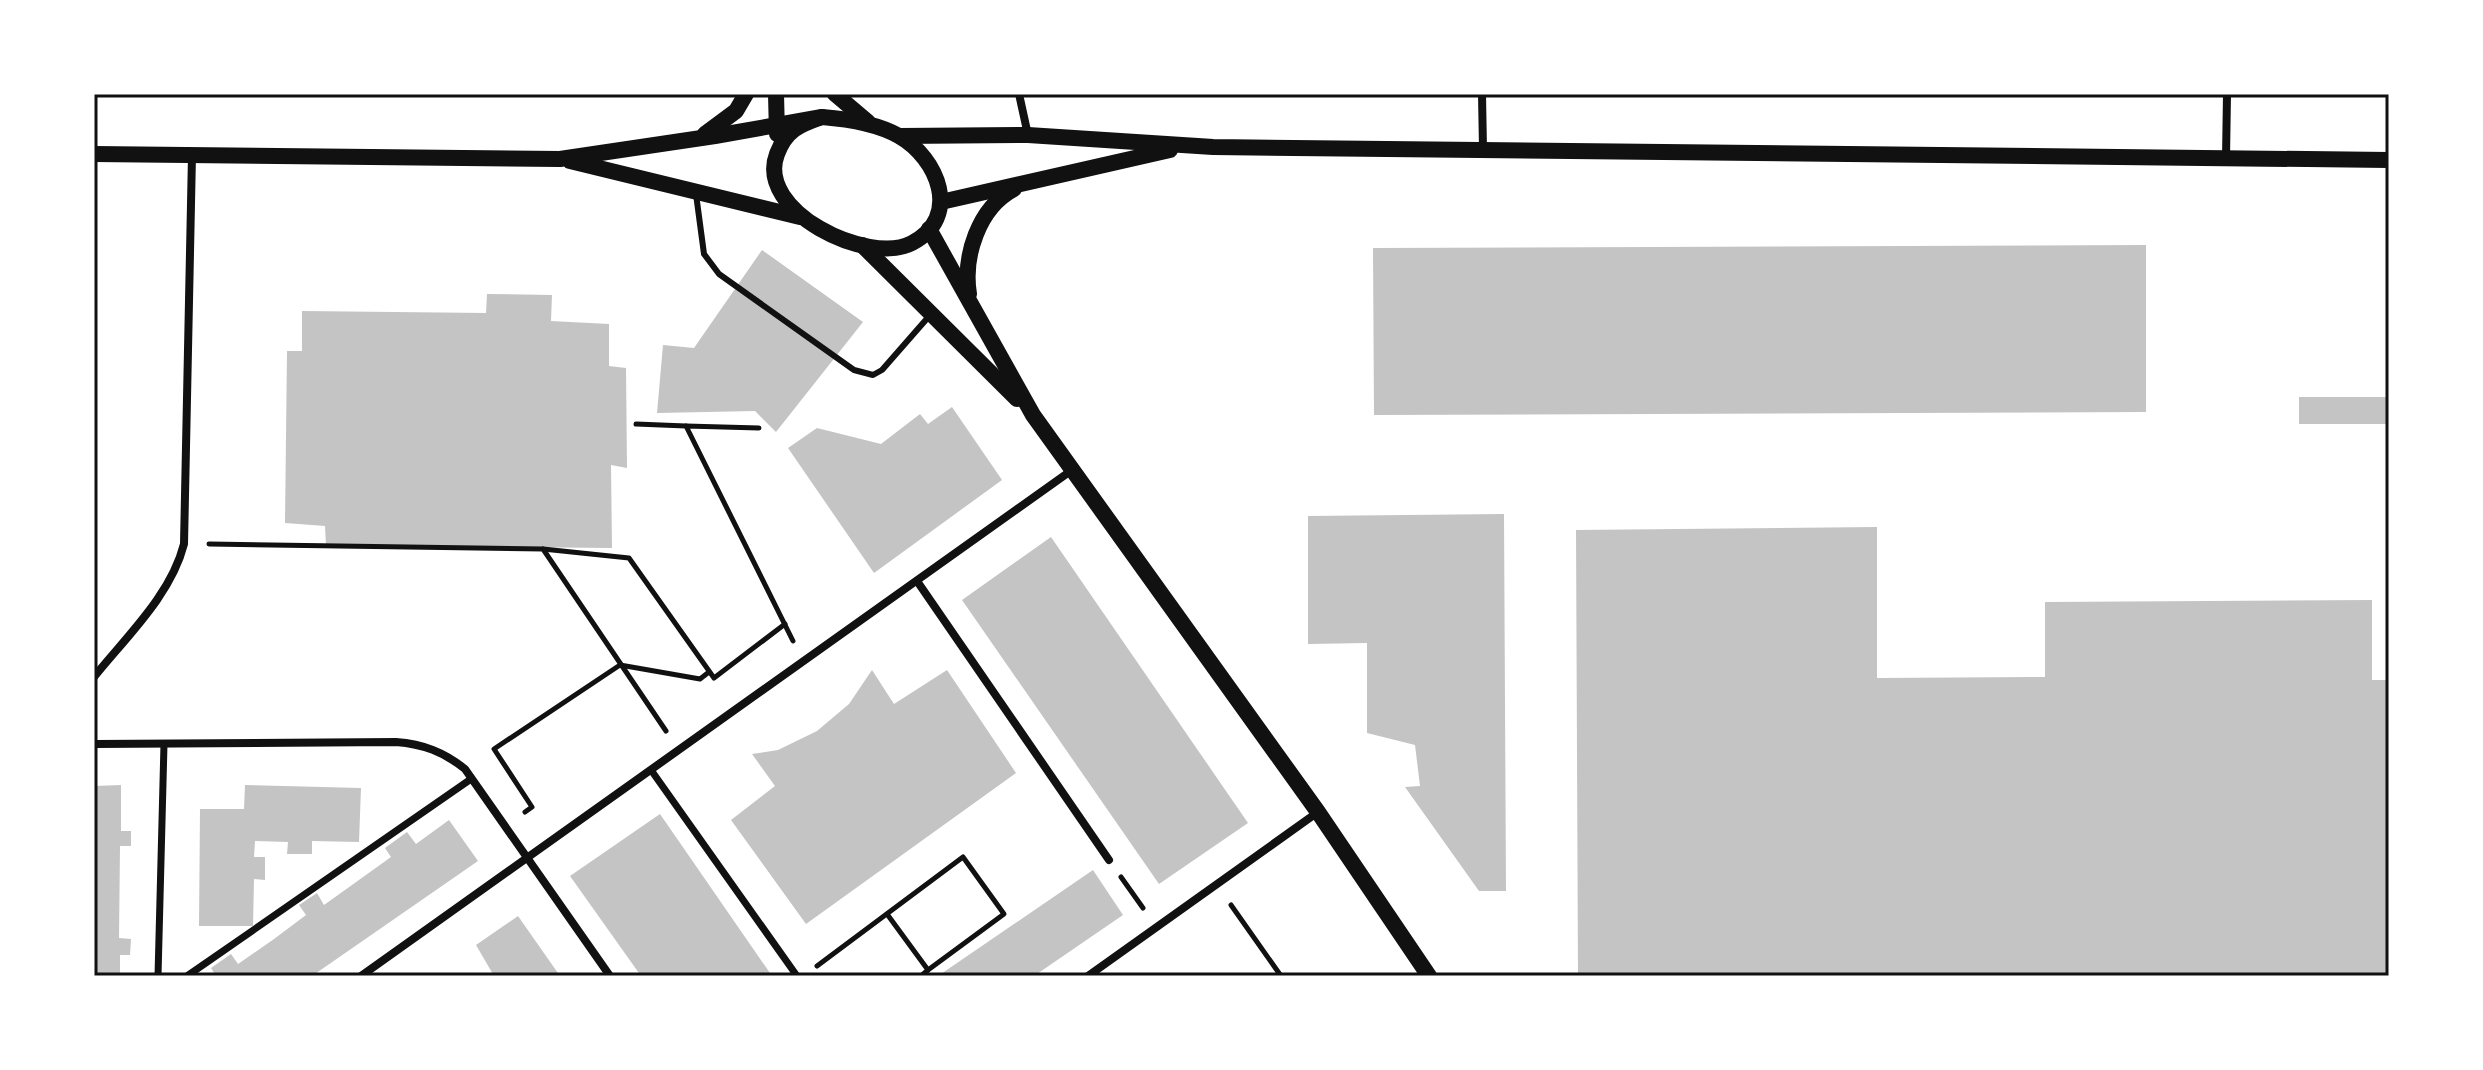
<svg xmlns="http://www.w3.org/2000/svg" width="2483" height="1070" font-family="Overpass,sans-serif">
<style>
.building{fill:#c4c4c4}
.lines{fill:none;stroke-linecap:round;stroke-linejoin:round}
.path{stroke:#111;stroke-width:5}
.service{stroke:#111;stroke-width:6}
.pedestrian{stroke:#111;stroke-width:7}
.minor{stroke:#111;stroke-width:8}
.secondary{stroke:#111;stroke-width:16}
.neatline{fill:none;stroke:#111;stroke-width:3}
</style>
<rect width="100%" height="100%" fill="#fff"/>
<!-- building -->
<g class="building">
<polygon points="2146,245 2146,412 1374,415 1373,248"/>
<polygon points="762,250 863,322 776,432 755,411 657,413 663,345 694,348"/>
<polygon points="487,294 552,295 551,321 609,324 609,366 626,368 627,468 611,465 612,548 326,545 325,526 285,523 287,351 302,351 302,311 486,313"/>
<rect x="2299" y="397" width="90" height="27"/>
<polygon points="952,407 1002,480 874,573 788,448 817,428 881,444 920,414 928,424"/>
<polygon points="1504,514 1506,891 1479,891 1405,787 1420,786 1415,745 1367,733 1367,643 1308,644 1308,516"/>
<polygon points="1877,527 1877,678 2045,677 2045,602 2372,600 2372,680 2389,680 2389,976 1578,976 1576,530"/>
<polygon points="1051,537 1248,823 1159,884 962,600"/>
<polygon points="872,670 894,704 947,670 1016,773 806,924 731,820 775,786 752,754 778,750 817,731 849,704"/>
<polygon points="121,785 121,831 131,831 131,846 120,846 119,938 131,939 130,955 120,955 120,976 94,976 94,786"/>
<polygon points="245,785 361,788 359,842 312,841 312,854 287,854 288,842 255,841 254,857 265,857 265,880 254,879 253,926 199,926 200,809 244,809"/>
<polygon points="660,814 772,976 641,976 570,876"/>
<polygon points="449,820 478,861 312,976 216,976 211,968 231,954 238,964 274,939 306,915 299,905 317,893 324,905 391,857 385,848 407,832 416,844"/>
<polygon points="1093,870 1123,915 1034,976 938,976"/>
<polygon points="518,916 560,976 494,976 476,945"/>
</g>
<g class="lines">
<!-- path -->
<g class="path">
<polyline points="636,424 686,426"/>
<polyline points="759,428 686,426 793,641"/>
<polyline points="209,544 543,549 666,731"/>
<polyline points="543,549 629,558 714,678 785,624"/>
<polyline points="525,812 532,807 494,749 620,665 700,679 709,672"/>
<polyline points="1121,877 1143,908"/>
<polyline points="1231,905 1281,976"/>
<polyline points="887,914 928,970 921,976"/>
<polyline points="817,966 963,857 1004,914 928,970"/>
</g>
<!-- service -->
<polyline class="service" points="696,194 704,254 719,274 854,370 873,375 882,370 931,314"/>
<!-- pedestrian -->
<g class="pedestrian">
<polyline points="651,770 797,976"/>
<polyline points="158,976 164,744"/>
<polyline points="187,976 471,779"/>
</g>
<!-- minor -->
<g class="minor">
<polyline points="1019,94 1028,135"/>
<polyline points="1482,94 1483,149"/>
<polyline points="2226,158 2227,94"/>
<polyline points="917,581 1109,860"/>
<path d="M 94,677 C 127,636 171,595 184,544 L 192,155"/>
<path d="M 94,744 L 396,742 C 423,744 444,752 465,769 L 610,976"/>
<polyline points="361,976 1072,470"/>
<polyline points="1088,976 1318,812"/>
</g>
<!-- secondary -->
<g class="secondary">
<polyline points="776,94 777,134"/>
<polyline points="835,94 868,122"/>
<path d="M 822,117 C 847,119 876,123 899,136 C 938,158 962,217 912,243 C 868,266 755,211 777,154 C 786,130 799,125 822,117 Z"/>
<polyline points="705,134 736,111 746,94"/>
<polyline points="900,136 1028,135 1213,147 2389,160"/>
<polyline points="94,154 560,159 715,136 822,117"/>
<polyline points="570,161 800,217"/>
<polyline points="941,202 1170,150"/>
<polyline points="929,229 1033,415 1318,812 1429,976"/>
<polyline points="862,245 1017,399"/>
<path d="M 969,294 C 963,257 978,208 1014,189"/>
</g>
</g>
<!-- border -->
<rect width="2483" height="1070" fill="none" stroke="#ffffff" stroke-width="192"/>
<rect x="96" y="96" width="2291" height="878" class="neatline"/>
</svg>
